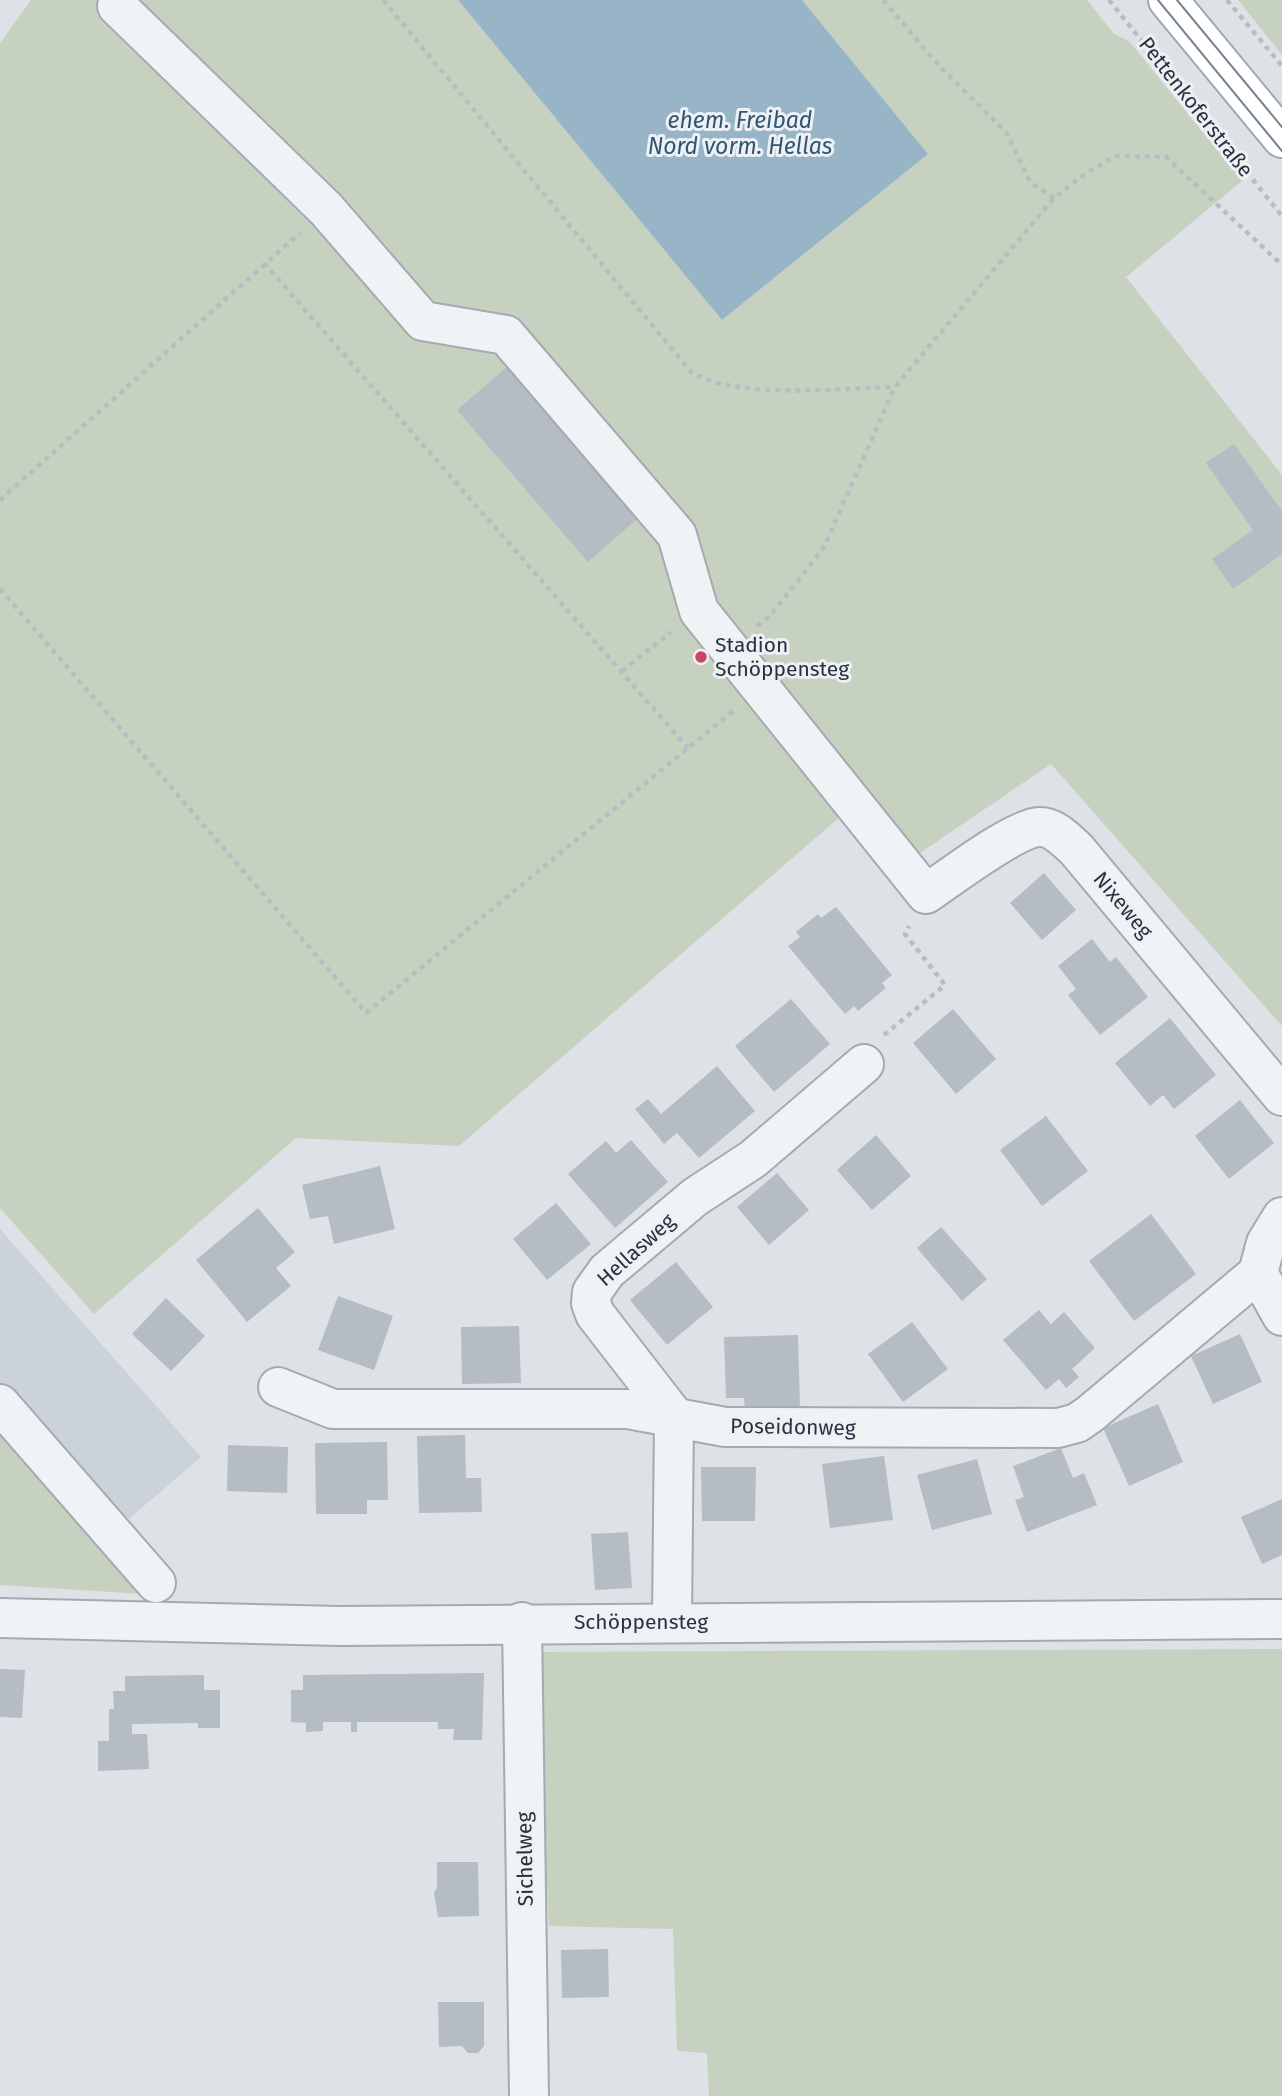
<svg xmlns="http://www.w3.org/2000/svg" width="1282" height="2096" font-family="'Fira Sans',sans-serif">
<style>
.built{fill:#ccd2d9}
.green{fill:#c6d1bf}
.water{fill:#98b5c7}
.building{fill:#b5bcc4}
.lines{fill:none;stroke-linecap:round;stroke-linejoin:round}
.minor-casing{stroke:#a3aab1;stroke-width:42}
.major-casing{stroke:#9da8b3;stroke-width:42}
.path{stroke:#b8bdc1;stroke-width:4.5;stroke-dasharray:5 5;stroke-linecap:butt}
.minor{stroke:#f0f3f5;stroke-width:38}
.major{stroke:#fff;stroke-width:38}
.tram{stroke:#778490;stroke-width:2}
.poi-dot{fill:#cc4369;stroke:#edf1f5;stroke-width:2.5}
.labels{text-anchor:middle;stroke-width:6;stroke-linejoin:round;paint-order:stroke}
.street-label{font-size:21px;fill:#27323d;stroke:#edf1f5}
.poi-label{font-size:21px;fill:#27323d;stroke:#edf1f5;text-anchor:start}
.water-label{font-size:23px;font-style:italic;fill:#325671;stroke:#edf1f5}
</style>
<rect width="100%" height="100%" fill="#dde2e7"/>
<!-- built -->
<polygon class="built" points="0,1229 201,1457 117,1529 0,1395"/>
<!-- green -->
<g class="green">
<polygon points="31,0 458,0 722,320 928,154 802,0 1087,0 1114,34 1129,41 1242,181 1126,277 1282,475 1282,1026 1051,764 914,857 863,797 459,1146 296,1138 94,1314 0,1208 0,43"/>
<polygon points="1238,0 1282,0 1282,55"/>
<polygon points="0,1427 144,1594 0,1585"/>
<polygon points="1282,1649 1282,2096 709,2096 707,2053 677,2051 673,1929 549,1926 535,1652"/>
</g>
<!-- water -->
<polygon class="water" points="458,0 802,0 928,154 722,320"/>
<!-- building -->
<g class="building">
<polygon points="508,366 639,517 588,562 457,410"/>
<polygon points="1234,444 1282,511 1282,554 1233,589 1212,559 1253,530 1206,463"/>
<polygon points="1044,873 1076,910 1042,940 1010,903"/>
<polygon points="836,907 892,975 882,983 886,988 858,1011 854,1006 845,1014 788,946 800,937 796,932 818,914 821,918"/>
<polygon points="1092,939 1110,962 1116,957 1148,997 1100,1035 1068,995 1076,989 1058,966"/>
<polygon points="791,999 830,1044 774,1092 735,1046"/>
<polygon points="953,1009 996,1059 956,1094 913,1043"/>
<polygon points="1170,1018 1216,1075 1174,1109 1163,1095 1150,1106 1115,1063"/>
<polygon points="717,1066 755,1111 699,1158 677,1133 664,1144 635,1109 648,1099 661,1114"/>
<polygon points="1240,1100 1274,1143 1229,1179 1195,1136"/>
<polygon points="1046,1116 1088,1171 1042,1206 1000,1150"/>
<polygon points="876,1135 911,1176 872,1210 837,1170"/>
<polygon points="631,1140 668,1182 615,1228 568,1174 606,1141 616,1153"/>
<polygon points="380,1166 395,1229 334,1244 328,1216 310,1219 302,1185"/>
<polygon points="777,1173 809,1210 769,1245 737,1207"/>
<polygon points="556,1203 591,1244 547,1280 513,1239"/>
<polygon points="258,1208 295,1252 276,1268 291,1286 247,1322 196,1260"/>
<polygon points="1151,1214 1196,1274 1134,1321 1089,1261"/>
<polygon points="941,1227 987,1279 962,1301 917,1248"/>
<polygon points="676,1262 713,1307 667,1345 630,1300"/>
<polygon points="338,1296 393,1316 374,1370 318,1350"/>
<polygon points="166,1298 205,1336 171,1371 132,1334"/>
<polygon points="1039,1310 1051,1324 1064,1312 1095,1348 1072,1369 1079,1377 1066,1388 1059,1379 1046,1390 1003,1340"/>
<polygon points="912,1322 948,1369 903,1402 868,1354"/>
<polygon points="519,1326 521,1383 462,1384 461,1327"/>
<polygon points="1240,1334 1262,1382 1213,1404 1191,1356"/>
<polygon points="798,1335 800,1409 745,1411 744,1398 726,1398 724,1337"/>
<polygon points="1158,1404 1183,1462 1129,1486 1103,1428"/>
<polygon points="465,1435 466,1478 481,1478 482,1512 419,1513 417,1436"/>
<polygon points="387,1442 388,1500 367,1500 367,1514 316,1514 315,1443"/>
<polygon points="228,1445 288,1447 287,1493 227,1491"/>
<polygon points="1061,1448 1073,1478 1084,1473 1097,1505 1027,1532 1015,1500 1024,1497 1013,1466"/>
<polygon points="884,1456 893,1520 830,1528 822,1464"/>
<polygon points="977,1459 992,1514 932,1530 917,1475"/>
<polygon points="701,1467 756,1467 755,1521 702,1521"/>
<polygon points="1282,1499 1282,1555 1262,1564 1241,1517"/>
<polygon points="628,1532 632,1588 595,1590 591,1534"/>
<polygon points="0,1669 25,1670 22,1718 0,1717"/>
<polygon points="484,1673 482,1740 453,1740 454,1729 438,1729 438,1722 357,1722 357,1732 351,1732 351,1722 323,1722 323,1731 306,1732 306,1723 291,1722 291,1690 303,1690 303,1675"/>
<polygon points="204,1675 204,1690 220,1690 220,1728 198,1728 198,1723 132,1724 132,1734 147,1734 149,1769 98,1771 98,1741 109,1741 109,1709 114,1709 113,1691 125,1691 125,1676"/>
<polygon points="437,1862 478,1862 479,1916 438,1917 434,1892 437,1888"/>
<polygon points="608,1949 609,1997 562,1998 561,1950"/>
<polygon points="438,2002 484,2002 484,2046 478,2053 468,2053 462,2046 439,2047"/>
</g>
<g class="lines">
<!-- minor casing -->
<g class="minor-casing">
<g id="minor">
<path d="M 117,6 L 326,209 L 423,321 L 506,335 L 677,535 L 699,611 L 926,894 C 950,878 1013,829 1039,827 C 1053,826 1066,840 1076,849 L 1282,1096"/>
<polyline points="1282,1217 1266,1243 1258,1273 1282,1316"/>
<polyline points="278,1387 333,1409 628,1409 725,1427 1058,1428 1077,1423 1090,1414 1258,1273"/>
<polyline points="0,1404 156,1583"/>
<polyline points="0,1618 339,1626 1282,1619"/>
<polyline points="522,1622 529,2096"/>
<polyline points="672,1622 674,1416 595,1314 591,1303 592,1292 607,1271 695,1197 753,1159 864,1064"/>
</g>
</g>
<!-- major casing -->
<g class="major-casing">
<polyline id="major" points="1168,0 1282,138"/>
</g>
<!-- path -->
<g class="path">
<path d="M 383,0 L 691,372 C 734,400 842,388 895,387"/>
<polyline points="883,0 940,67 1006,132 1030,182 1054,198"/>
<polyline points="1109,0 1282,216"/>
<polyline points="1227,0 1282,66"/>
<polyline points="264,263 688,748"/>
<polyline points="0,500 300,233"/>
<polyline points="0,589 366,1013 733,711"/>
<polyline points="757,626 769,617 823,549 895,387 1054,198 1086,173 1116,156 1166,157 1282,265"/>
<polyline points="622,671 671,632"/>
<polyline points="884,1035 945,985 905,934 909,926"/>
</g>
<!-- minor -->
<use href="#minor" class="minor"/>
<!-- major -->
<use href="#major" class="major"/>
<!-- tram -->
<g class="tram">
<polyline points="1158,0 1282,151"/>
<polyline points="1177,0 1282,127"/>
</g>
</g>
<!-- markers -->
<circle class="poi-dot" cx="701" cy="657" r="7"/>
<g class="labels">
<!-- street labels -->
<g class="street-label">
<text transform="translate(1196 107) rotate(52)" y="7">Pettenkoferstraße</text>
<text transform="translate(1123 905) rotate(50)" y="7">Nixeweg</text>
<text transform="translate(636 1250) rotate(-42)" y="7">Hellasweg</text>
<text transform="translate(793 1427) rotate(1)" y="7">Poseidonweg</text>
<text x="641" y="1629">Schöppensteg</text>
<text transform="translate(525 1859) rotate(-91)" y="7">Sichelweg</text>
</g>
<!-- poi labels -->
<g class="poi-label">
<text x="715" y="652">Stadion<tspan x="715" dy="24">Schöppensteg</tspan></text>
</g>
<!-- water labels -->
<g class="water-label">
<text x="740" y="128">ehem. Freibad<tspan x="740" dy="26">Nord vorm. Hellas</tspan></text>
</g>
</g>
</svg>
